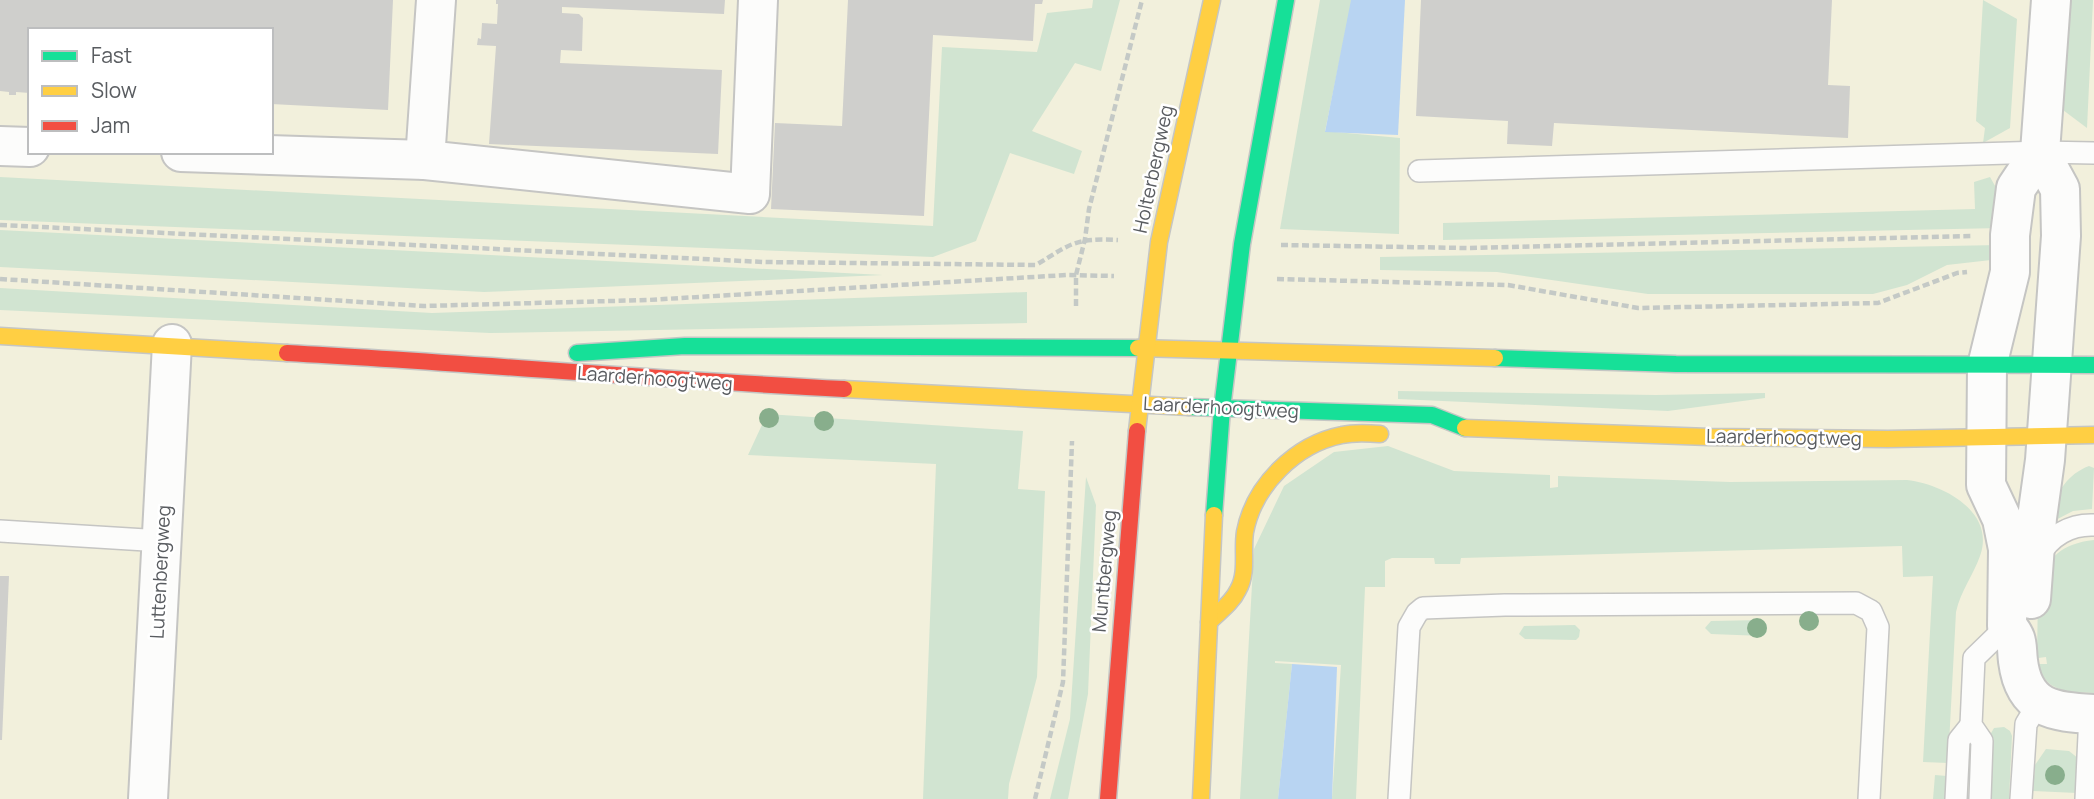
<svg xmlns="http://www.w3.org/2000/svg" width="2094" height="799" font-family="Manrope,sans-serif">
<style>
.commercial{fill:#f2f0dc;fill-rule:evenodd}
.green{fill:#d1e4d1}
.water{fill:#b8d4f2}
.building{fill:#cfcfcc}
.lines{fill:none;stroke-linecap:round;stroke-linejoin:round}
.lane-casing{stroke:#c5c5c3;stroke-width:24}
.street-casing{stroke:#c5c5c3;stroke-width:42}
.fast-casing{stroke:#c5c6c4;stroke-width:19}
.slow-casing{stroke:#c5c6c4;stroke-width:19}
.jam-casing{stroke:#c5c6c4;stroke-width:19}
.path{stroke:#c4c9c6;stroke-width:4.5;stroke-dasharray:7 3.5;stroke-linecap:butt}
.lane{stroke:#fcfcfb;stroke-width:21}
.street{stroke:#fcfcfb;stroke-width:38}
.fast{stroke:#16e098;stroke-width:16}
.slow{stroke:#ffcf43;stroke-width:16}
.jam{stroke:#f24e42;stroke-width:16}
.tree{fill:#88ae8c}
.labels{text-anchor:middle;stroke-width:5;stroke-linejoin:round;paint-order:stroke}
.street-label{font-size:19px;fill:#595c60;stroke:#fff}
</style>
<rect width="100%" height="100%" fill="#e8e8e3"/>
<!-- commercial -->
<path class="commercial" d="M 0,0 L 2094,0 L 2094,799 L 0,799 ZM 30,30 L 271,30 L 271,152 L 30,152 Z"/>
<!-- green -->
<g class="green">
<polygon points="1093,0 1120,0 1101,71 1075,63 1032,131 1082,151 1074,174 1010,153 976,241 933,257 0,220 0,177 933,226 942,47 1037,52 1047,13 1092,8"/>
<polygon points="1320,0 1352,0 1325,131 1400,138 1399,234 1280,229"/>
<polygon points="1983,0 2017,19 2010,128 1983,143 1985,128 1976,121"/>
<polygon points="2071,0 2093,0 2087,128 2063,110"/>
<polygon points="1990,177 2003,200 2001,228 1443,240 1443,223 1975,209 1974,182"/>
<polygon points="0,230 883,275 484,292 0,267"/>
<polygon points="1999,245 1991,260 1947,265 1907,285 1873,294 1648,294 1497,272 1380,270 1380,257"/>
<polygon points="0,288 432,313 1027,292 1027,323 490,333 0,310"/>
<polygon points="1398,391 1656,395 1765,393 1765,398 1668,411 1398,399"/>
<polygon points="767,414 1023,431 1018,489 1045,491 1037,677 1009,784 1008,799 923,799 936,464 748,455"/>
<path d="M 1388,446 L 1454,471 L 1550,475 L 1550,488 L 1558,487 L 1558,476 L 1730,482 L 1907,480 C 1943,484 1996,512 1980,556 C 1973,576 1961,590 1956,612 L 1948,763 L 1923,762 L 1933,576 L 1903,577 L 1902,546 L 1461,558 L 1460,564 L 1435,564 L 1434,558 L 1392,558 L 1385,561 L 1385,587 L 1365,587 L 1356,799 L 1332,799 L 1341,665 L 1275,661 L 1275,663 L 1292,664 L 1278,799 L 1240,799 L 1254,549 L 1284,486 L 1334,452 Z"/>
<path d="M 2089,466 L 2094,468 L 2092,509 L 2073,511 L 2046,525 C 2054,501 2062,476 2089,466 Z"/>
<polygon points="1086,477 1096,505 1088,694 1068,799 1050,799 1070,719"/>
<path d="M 2094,540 L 2094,693 C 2071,692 2044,693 2039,664 L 2047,664 L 2046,657 L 2038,658 L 2037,651 C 2040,601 2028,547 2094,540 Z"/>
<polygon points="1762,620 1767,625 1766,633 1763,636 1711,634 1705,628 1711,621"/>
<polygon points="1575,625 1580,630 1579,637 1576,640 1525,639 1519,634 1524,626"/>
<polygon points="2004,727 2010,731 2012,736 2009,799 1987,799 1990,735 1994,728"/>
<polygon points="2046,749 2069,751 2079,759 2077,793 2033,791 2035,765"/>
<polygon points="1935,775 1947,776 1946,799 1933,799"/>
</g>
<!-- water -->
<g class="water">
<polygon points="1351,0 1405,0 1398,135 1325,132"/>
<polygon points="1292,664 1337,667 1332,799 1278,799"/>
</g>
<!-- building -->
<g class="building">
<polygon points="0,0 393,0 388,110 271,104 271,30 30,30 30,93 16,92 16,95 9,95 9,92 0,91"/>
<polygon points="496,0 725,0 724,14 562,7 562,13 579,14 583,18 582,51 561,50 560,63 722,70 718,154 489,144 496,46 477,45 478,38 481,39 482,23 497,24 498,4 496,4"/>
<polygon points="848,0 1043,0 1042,4 1035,4 1033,41 933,35 924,216 771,209 775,123 842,126"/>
<polygon points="1421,0 1832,0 1828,85 1850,86 1848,138 1554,123 1552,146 1507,144 1508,121 1416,116"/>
<polygon points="0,576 9,576 2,740 0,740"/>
</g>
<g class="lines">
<!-- lane casing -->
<g class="lane-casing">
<g id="lane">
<polyline points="1419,171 2040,152 2094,153"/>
<polyline points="0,531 162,541"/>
<path d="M 2038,557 C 2050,536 2070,524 2094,525"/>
<polyline points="1399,799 1409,627 1417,613 1423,608 1505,605 1856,603 1871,611 1878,627 1869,799"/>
<polyline points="1956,799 1959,740 1971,725"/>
<polyline points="1980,799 1982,741 1971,725 1974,658 2007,626"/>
<polyline points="2021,799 2026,724 2038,704"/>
<polyline points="2086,799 2090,714"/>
</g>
</g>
<!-- street casing -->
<g class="street-casing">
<g id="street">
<polyline points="436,0 425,160 750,194 758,0"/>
<path d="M 2051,0 L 2040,152 L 2016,188 L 2010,235 L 2010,272 L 1987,366 L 1986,485 L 2002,519 L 2008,549 L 2007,626 C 2019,640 2016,644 2018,661 C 2024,709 2053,712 2094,714"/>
<polyline points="0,146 30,147"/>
<polyline points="181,152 425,160"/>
<polyline points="2031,599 2037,518 2045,460 2061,236 2060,189 2040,152"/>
<polyline points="148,799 172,344"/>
</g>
</g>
<!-- fast casing -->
<g class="fast-casing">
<g id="fast">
<polyline points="577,353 685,346 1138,348"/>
<polyline points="1495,358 1676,364 2094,365"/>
<polyline points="1189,407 1432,415 1465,428"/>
<polyline points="1214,515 1222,409 1242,244 1286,0"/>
</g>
</g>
<!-- slow casing -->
<g class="slow-casing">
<g id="slow">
<polyline points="0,336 287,353"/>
<polyline points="1138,348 1495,358"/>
<polyline points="844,389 1189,407"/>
<polyline points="1465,428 1709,437 1888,439 2094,435"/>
<polyline points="1137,431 1159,242 1212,0"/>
<path d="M 1209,622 C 1219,612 1232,603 1238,590 C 1248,573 1242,551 1245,532 C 1254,485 1296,444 1342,435 C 1355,432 1368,433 1380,434"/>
<polyline points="1201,799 1214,515"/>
</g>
</g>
<!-- jam casing -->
<g class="jam-casing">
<g id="jam">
<path d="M 287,353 C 473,363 659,380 844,389"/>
<polyline points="1108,799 1137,431"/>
</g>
</g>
<!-- path -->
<g class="path">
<path d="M 0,225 L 764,262 L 1036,265 C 1072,243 1075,238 1118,240"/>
<polyline points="1281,245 1467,248 1972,236"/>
<polyline points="0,279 424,306 648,300 1067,275 1114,276"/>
<polyline points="1277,279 1508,285 1638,308 1878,303 1957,273 1967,272"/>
<polyline points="1076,306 1076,275 1085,239 1089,209 1142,0"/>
<polyline points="1035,799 1063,682 1072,441"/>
</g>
<!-- lane -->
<use href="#lane" class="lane"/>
<!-- street -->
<use href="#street" class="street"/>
<!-- fast -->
<use href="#fast" class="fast"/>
<!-- slow -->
<use href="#slow" class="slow"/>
<!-- jam -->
<use href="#jam" class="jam"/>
</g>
<!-- trees -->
<g class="tree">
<circle cx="769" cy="418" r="10"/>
<circle cx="824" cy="421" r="10"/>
<circle cx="1809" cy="621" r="10"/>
<circle cx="1757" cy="628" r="10"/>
<circle cx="2055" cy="775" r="10"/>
</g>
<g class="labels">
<!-- street labels -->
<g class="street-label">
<text transform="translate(1153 169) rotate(-78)" y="7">Holterbergweg</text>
<text transform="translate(655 378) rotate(4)" y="7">Laarderhoogtweg</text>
<text transform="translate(1221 407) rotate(3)" y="7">Laarderhoogtweg</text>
<text transform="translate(1784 437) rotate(1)" y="7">Laarderhoogtweg</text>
<text transform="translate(1104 571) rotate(-85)" y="7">Muntbergweg</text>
<text transform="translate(160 572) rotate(-87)" y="7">Luttenbergweg</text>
</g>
</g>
<!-- legend -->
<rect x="28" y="28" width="245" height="126" fill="#ffffff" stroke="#bdbebf" stroke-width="2"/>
<rect x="42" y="51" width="35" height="10" fill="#16e098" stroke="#bdbebf" stroke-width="2"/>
<text x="91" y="63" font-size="21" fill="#595c60">Fast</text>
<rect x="42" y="86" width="35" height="10" fill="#ffcf43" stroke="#bdbebf" stroke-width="2"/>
<text x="91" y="98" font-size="21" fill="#595c60">Slow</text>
<rect x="42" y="121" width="35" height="10" fill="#f24e42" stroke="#bdbebf" stroke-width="2"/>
<text x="91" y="133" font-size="21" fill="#595c60">Jam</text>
</svg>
